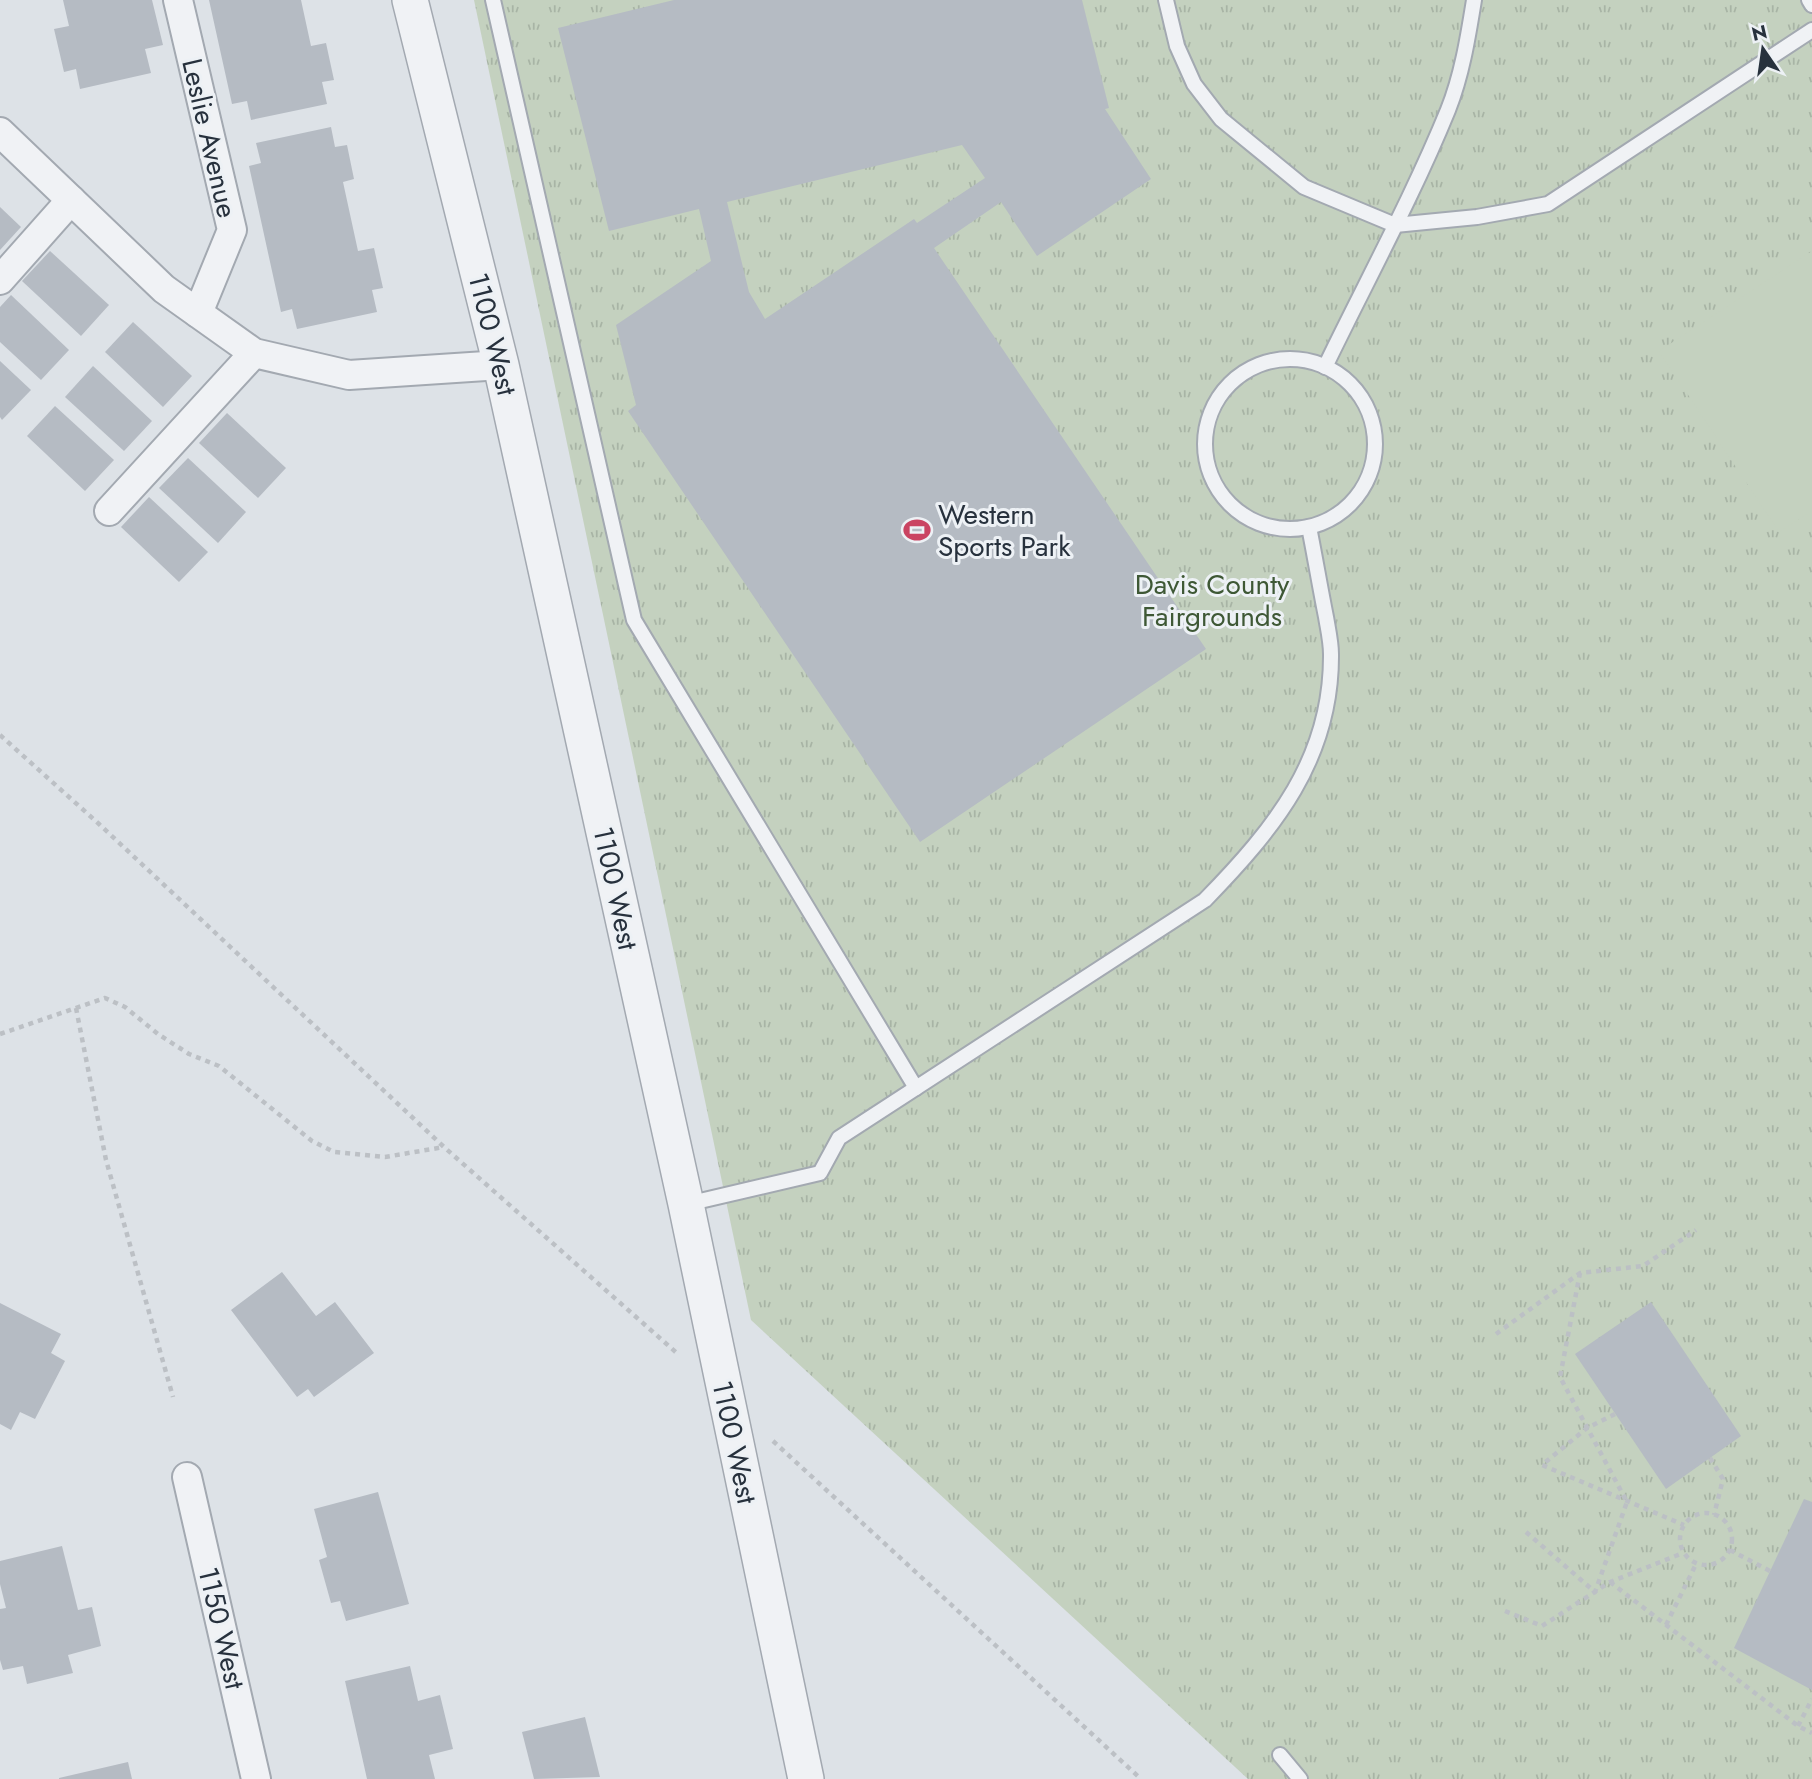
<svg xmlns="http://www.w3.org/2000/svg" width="1812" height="1779" font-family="Jost,sans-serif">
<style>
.grass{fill:url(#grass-tufts)}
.pitch{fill:#c4d1bf}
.building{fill:#b5bbc3;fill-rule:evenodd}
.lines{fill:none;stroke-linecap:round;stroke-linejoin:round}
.service-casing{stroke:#a3a9b1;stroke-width:18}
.minor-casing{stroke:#a3a9b1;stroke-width:32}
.tertiary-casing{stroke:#a3a9b1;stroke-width:38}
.path{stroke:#bcc0c5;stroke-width:4.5;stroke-dasharray:5 5;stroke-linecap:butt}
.service{stroke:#f0f2f5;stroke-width:14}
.minor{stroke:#f0f2f5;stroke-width:28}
.tertiary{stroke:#f0f2f5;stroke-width:35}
.labels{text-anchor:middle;stroke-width:6;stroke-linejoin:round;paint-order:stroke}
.street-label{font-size:28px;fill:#27313d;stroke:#edf1f5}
.poi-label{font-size:28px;fill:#27313d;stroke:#edf1f5;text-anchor:start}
.park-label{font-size:28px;fill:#3e5835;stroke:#edf1f5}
</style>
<defs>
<pattern id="grass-tufts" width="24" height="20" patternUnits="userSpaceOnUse" patternTransform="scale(1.75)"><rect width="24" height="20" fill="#c4d1bf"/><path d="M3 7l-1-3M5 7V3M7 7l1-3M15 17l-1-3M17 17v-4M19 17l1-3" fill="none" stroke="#a8b4a5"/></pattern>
</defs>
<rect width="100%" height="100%" fill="#dde2e7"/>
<!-- grass -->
<polygon class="grass" points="474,0 1812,0 1812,1779 1248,1779 751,1320"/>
<!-- pitch -->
<polygon class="pitch" points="1812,251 1812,511 1779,532 1659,351"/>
<!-- building -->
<g class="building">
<polygon points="63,0 152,0 163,45 145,49 151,73 80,89 76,69 64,72 54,29 69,26"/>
<polygon points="209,0 301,0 311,46 326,43 334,80 322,82 327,104 251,120 247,101 232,104"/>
<path d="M 674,0 L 1082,0 L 1109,108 L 1105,109 L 1151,179 L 1037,256 L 1001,202 L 934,248 L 1206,649 L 920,842 L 628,411 L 636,405 L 616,325 L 711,261 L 699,209 L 609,231 L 558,28 ZM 962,145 L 985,178 L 917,223 L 914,219 L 765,319 L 749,292 L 727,202 Z"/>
<polygon points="331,127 335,147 347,145 354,179 343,182 358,251 374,248 383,288 372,290 377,312 297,329 292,309 281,312 249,166 261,163 256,143"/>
<polygon points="0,207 21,227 0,250"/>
<polygon points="50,251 109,305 81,336 22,281"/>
<polygon points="11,295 69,350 41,380 0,342 0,307"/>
<polygon points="133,322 192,376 163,407 105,352"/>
<polygon points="0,361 31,390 2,420 0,417"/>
<polygon points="93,366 152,421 124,451 65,397"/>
<polygon points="55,406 114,460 85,491 27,436"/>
<polygon points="227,413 286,468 258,498 199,443"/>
<polygon points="188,458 246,512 218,543 159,488"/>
<polygon points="149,497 208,552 179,582 121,527"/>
<polygon points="282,1272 316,1316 335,1302 374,1353 314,1397 308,1389 297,1397 231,1310"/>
<polygon points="1651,1302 1741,1436 1666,1489 1575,1354"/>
<polygon points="0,1303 61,1334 51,1353 65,1361 35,1419 20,1412 11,1430 0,1424"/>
<polygon points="378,1492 409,1604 346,1621 340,1601 331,1603 319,1560 327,1557 314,1509"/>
<polygon points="1804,1499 1812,1502 1812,1690 1734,1648"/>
<polygon points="62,1546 78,1610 92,1607 101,1646 68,1655 73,1673 27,1684 23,1666 3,1670 0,1660 0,1609 6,1608 0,1584 0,1561"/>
<polygon points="410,1666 418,1701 440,1695 453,1749 429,1755 435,1779 367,1779 345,1681"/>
<polygon points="585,1717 600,1777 534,1779 522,1732"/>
<polygon points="128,1762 132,1779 59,1779 59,1778"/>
</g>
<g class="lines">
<!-- service casing -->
<g class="service-casing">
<g id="service">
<polyline points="493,0 634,620 916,1088"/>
<polyline points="1166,0 1177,46 1194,84 1221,119 1304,187 1395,225 1477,217 1548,204 1812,30"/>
<polyline points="1809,0 1812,5"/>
<circle cx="1290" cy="444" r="85"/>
<path d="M 1325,367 C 1366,282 1412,198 1448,110 C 1462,75 1468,37 1474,0"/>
<path d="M 687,1204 L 820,1173 L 839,1138 L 1205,900 C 1274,829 1332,759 1331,654 C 1331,642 1328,629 1326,617 C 1320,587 1315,557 1309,527"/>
<polyline points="1280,1755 1300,1779"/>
</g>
</g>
<!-- minor casing -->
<g class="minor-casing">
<g id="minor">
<polyline points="178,0 232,230 198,313"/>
<polyline points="0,132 164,289 254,353 349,375 501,365"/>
<polyline points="0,280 71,200"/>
<polyline points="109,511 254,353"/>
<polyline points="187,1477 256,1779"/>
</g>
</g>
<!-- tertiary casing -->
<g class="tertiary-casing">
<polyline id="tertiary" points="410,0 501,365 686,1204 806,1779"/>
</g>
<!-- path -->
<g class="path">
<polyline points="0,735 99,824 444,1147 679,1355"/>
<polyline points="76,1008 106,1160 173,1397"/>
<polyline points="0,1034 105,998 125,1007 158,1034 189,1054 219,1066 312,1141 334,1152 385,1157 444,1147"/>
<polyline points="1496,1334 1580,1273 1643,1266 1696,1230"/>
<polyline points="1615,1414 1587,1428 1542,1465 1684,1525"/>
<polyline points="773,1441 1141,1779"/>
<polyline points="1710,1458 1723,1479 1714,1515"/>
<circle cx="1706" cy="1539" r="26"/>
<polyline points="1526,1532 1595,1592 1627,1502 1560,1377 1580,1273"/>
<polyline points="1730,1550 1770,1571"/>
<polyline points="1610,1582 1798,1726 1812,1733"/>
<polyline points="1505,1611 1542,1626 1610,1582 1683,1553"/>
<polyline points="1666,1625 1696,1564"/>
<polyline points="1798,1726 1812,1699"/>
</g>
<!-- service -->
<use href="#service" class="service"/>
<!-- minor -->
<use href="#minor" class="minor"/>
<!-- tertiary -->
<use href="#tertiary" class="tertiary"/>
</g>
<!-- icons -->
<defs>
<g id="stadium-bare" transform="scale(2.1)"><path d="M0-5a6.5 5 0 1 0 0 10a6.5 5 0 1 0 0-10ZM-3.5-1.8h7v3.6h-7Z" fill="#ca4462" stroke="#edf1f5" stroke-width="2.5" paint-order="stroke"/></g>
</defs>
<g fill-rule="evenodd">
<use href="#stadium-bare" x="917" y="530"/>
</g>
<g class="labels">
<!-- street labels -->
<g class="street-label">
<text transform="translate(210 138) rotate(77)" y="10">Leslie Avenue</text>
<text transform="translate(493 334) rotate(76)" y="10">1100 West</text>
<text transform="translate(616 888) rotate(78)" y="10">1100 West</text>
<text transform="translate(735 1442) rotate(78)" y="10">1100 West</text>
<text transform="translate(222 1628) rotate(77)" y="10">1150 West</text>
</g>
<!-- poi labels -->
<g class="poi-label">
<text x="938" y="524">Western<tspan x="938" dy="32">Sports Park</tspan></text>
</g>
<!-- park labels -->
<g class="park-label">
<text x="1212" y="594">Davis County<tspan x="1212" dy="32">Fairgrounds</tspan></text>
</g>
</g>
<!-- north arrow -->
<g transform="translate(1763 49) rotate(347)" stroke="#edf1f5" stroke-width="5" paint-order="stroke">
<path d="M0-5L12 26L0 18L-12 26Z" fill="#27313d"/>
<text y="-10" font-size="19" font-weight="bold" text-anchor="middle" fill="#27313d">N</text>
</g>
</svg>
